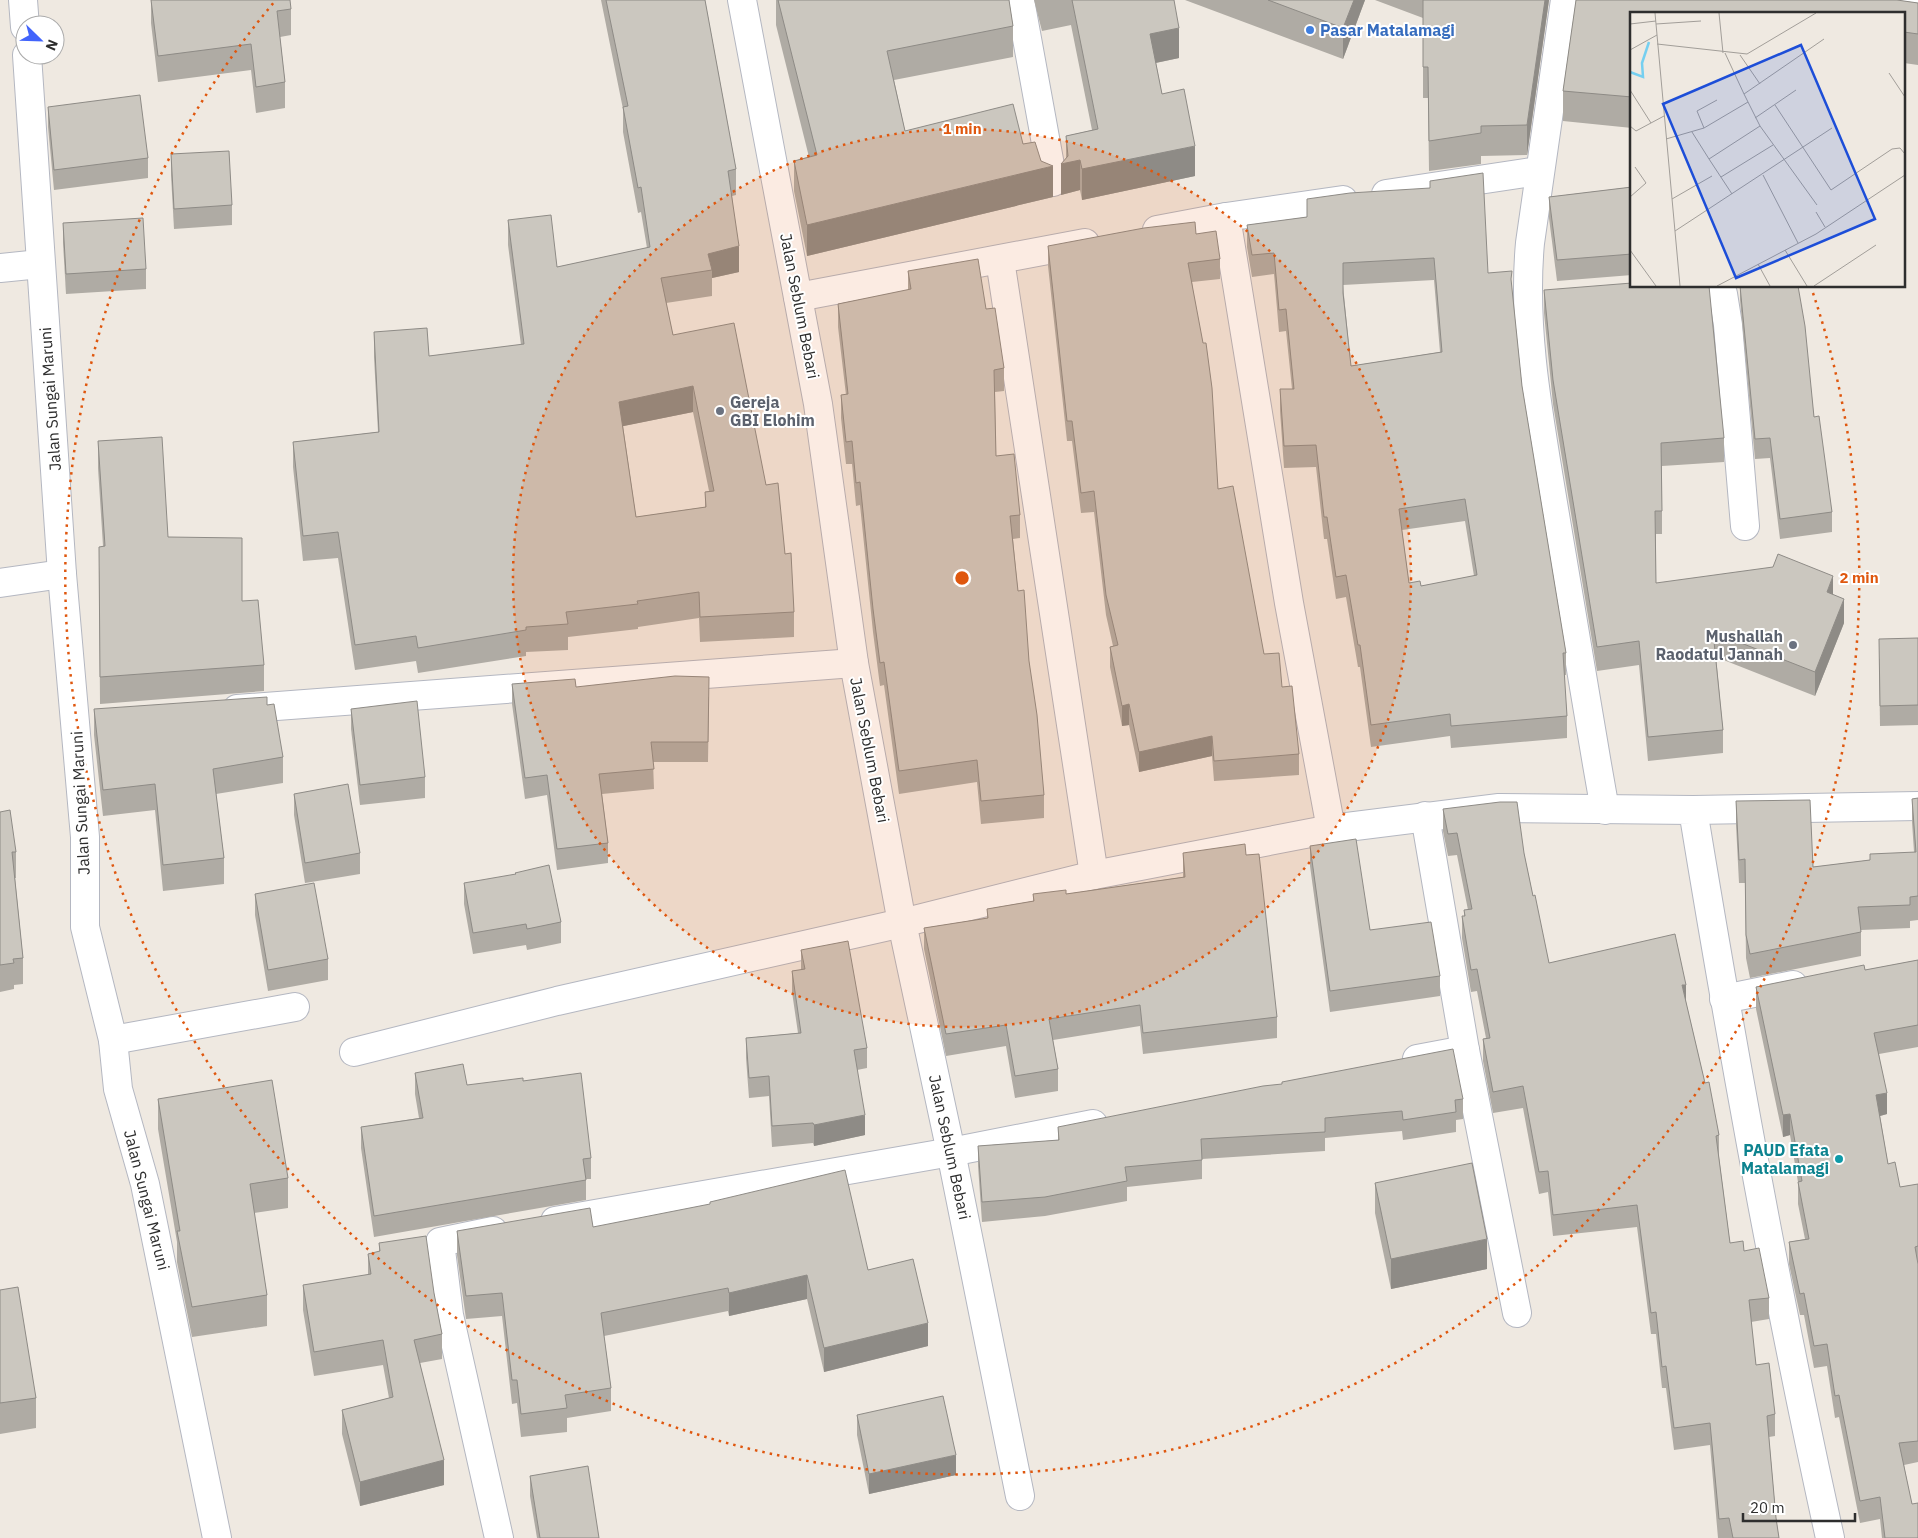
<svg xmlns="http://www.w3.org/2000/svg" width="1918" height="1538" font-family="'IBM Plex Sans',sans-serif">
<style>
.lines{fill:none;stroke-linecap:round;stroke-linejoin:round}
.minor-casing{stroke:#b4b7c1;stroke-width:30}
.minor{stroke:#fff;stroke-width:28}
.wall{fill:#afaba4;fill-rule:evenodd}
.shaded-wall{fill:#8e8b86}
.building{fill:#cbc7bf;stroke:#8e8b86;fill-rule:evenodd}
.ring{fill:none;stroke:#df570e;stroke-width:2.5;stroke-dasharray:2.5 5}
.shop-dot{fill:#3f7fe0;stroke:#fff;stroke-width:2}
.worship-dot{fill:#6b7280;stroke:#fff;stroke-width:2}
.culture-dot{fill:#0f9aa8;stroke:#fff;stroke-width:2}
.labels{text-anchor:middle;stroke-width:4;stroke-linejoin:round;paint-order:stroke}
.shop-label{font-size:16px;font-weight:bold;fill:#366cbe;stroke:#fff;text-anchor:start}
.street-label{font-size:16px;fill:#2e2e2e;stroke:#fff}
.worship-label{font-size:16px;font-weight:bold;fill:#5b616d;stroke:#fff;text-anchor:start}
.culture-label{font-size:16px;font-weight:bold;fill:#0d838f;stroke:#fff;text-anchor:end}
.inset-river{fill:none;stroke:#75cff0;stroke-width:2.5}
.inset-road{fill:none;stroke:#a29e99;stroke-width:1}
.view{fill:#1d4ed8;fill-opacity:0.15;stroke:#1d4ed8;stroke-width:2.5}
.inset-edge{fill:none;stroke:#2e2e2e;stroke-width:2.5}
.centre{fill:#df570e;stroke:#fff;stroke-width:2.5}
.ring-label{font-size:15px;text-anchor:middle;font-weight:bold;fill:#df570e;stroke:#fff;stroke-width:4;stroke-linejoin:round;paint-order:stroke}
</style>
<rect width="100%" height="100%" fill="#efe9e1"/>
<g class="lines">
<!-- minor casing -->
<g class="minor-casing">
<g id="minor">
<polyline points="23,0 25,27"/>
<polyline points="742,0 818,404 854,663 902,923 951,1152 1020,1496"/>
<polyline points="1020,0 1053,182"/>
<path d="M 1565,0 L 1530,243 C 1522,330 1539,417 1553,503 C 1570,606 1587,708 1605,810"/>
<polyline points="1904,0 1918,5"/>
<polyline points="27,55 62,574 85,837 85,927 113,1040 118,1089 145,1184 217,1538"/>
<polyline points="1386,194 1539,171"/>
<polyline points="1226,217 1343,200"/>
<polyline points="1157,230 1226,217 1289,603 1331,829"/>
<polyline points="1000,260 1094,875"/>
<polyline points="0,268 40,264"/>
<polyline points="1707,286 1715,288 1723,294 1728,325 1745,526"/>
<polyline points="798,297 1085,243"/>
<polyline points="0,583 62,574"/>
<polyline points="237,709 854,663"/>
<polyline points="1693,810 1918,806"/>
<polyline points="1425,816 1465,1050 1517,1313"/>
<polyline points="1724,999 1793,985"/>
<polyline points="113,1040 295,1007"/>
<path d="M 354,1052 L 557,1001 L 902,923 L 1094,875 L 1331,829 L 1499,808 L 1693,810 C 1733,1054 1777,1297 1830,1538"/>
<polyline points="1417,1059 1465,1050"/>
<polyline points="555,1221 951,1152 1093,1124"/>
<polyline points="493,1231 440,1242 449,1315 499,1538"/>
</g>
</g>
<!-- minor -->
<use href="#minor" class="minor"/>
</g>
<!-- wall -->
<g class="wall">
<polygon points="151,0 291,9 291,35 280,37 285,82 285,108 256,113 251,70 158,82 151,23"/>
<path d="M 601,0 L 705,0 L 736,169 L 736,195 L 732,196 L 739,272 L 712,278 L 712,296 L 666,303 L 673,335 L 766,485 L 785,554 L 794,612 L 794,637 L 700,642 L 699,618 L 638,627 L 638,629 L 568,637 L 568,650 L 526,652 L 526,656 L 418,673 L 416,661 L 355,670 L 338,558 L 303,561 L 293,467 L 293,442 L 378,432 L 374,357 L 374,332 L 429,356 L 521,345 L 508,245 L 508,220 L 557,267 L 647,248 L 641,212 L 638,213 L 623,132 L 623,109 ZM 693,412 L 709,491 L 705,492 L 705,507 L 636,517 L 623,426 Z"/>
<polygon points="776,0 1009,0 1013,26 1013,57 894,80 905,131 1023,144 1041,161 1053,197 807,256 794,191 794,161 809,157 776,25"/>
<polygon points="1034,0 1174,0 1179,58 1156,63 1162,94 1195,176 1082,200 1080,190 1061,195 1066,158 1066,136 1092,130 1071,25 1042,31"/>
<polygon points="1185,0 1365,0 1343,59"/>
<polygon points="1375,0 1549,0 1527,155 1481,156 1481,164 1429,171 1428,98 1423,98 1423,18"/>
<polygon points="1576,0 1897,0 1918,3 1918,65 1904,63 1904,14 1632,14 1632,128 1563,121 1563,91"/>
<polygon points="48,107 148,158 148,178 54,190 48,127"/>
<polygon points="171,154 232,205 232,225 174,229 171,175"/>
<polygon points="1632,187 1632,275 1557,281 1549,218 1549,197"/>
<path d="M 1307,199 L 1488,273 L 1512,290 L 1522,386 L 1566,653 L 1566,675 L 1564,675 L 1567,716 L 1567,738 L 1451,748 L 1450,736 L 1371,747 L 1360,667 L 1358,667 L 1346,597 L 1336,599 L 1327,539 L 1324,539 L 1316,467 L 1284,468 L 1280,411 L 1280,389 L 1292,389 L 1286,331 L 1279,332 L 1274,274 L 1252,277 L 1247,247 L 1247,225 L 1307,217 ZM 1434,280 L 1440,352 L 1351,366 L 1343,285 ZM 1465,521 L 1474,576 L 1421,586 L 1409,583 L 1402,530 Z"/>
<polygon points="63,223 146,269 146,289 66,294 63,243"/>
<polygon points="1196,234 1220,259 1220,279 1192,282 1218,489 1264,654 1282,687 1299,754 1299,775 1214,781 1212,756 1139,772 1129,725 1122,726 1110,667 1110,647 1113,646 1106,615 1094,512 1081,513 1072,441 1067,441 1048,266 1048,246"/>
<polygon points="908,271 986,309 1004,368 1004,391 995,392 996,456 1020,515 1020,538 1013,539 1018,591 1029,661 1044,795 1044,818 981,824 977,782 899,794 884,685 880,686 873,632 860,505 856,506 852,464 846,464 841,418 841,395 846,395 838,327 838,304 908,290"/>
<polygon points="1740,286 1798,286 1814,417 1832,512 1832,532 1780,539 1770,458 1755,459 1740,300"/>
<polygon points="1544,290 1724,438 1724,462 1662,466 1662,534 1656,534 1656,583 1833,595 1844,623 1815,696 1716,657 1723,730 1723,753 1648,761 1639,665 1597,671 1553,404 1544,313"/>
<polygon points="98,441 168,537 264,665 264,691 100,704 99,573 103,546 98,468"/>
<polygon points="1918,638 1918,725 1880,726 1879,659"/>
<polygon points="512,684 576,687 709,697 708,762 653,762 654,789 602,794 608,843 608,863 557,870 547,795 525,799 512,704"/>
<polygon points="267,705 283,757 283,783 216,794 224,858 224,884 163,891 155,810 103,816 94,735 94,709"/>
<polygon points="351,709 425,777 425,798 360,805 351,729"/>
<polygon points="294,794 360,853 360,874 305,883 294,815"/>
<polygon points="1918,798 1918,920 1910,921 1910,928 1861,930 1861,956 1750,978 1746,958 1745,883 1739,883 1736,825 1736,801 1813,867 1870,860 1914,852 1912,822 1912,799"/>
<polygon points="1443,809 1524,853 1533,896 1549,963 1686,1002 1705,1083 1719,1135 1719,1157 1730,1243 1744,1251 1769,1298 1769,1319 1751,1322 1756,1365 1775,1414 1775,1436 1769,1437 1776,1518 1779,1538 1718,1538 1710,1445 1674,1450 1666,1388 1662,1388 1656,1334 1651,1334 1637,1227 1553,1236 1548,1192 1539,1194 1523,1108 1493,1113 1483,1061 1483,1039 1486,1038 1477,991 1471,992 1462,938 1462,916 1464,916 1464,910 1468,910 1457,855 1448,856 1443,831"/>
<polygon points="0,812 16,852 16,878 15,878 23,958 23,984 14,985 14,989 0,992"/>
<polygon points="1310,846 1370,930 1440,976 1440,996 1330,1012 1310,866"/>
<polygon points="1183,853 1246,855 1277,1017 1277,1038 1143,1054 1140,1026 1053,1040 1058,1069 1058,1091 1015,1098 1006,1046 946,1056 924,949 924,928 987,918 987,909 1033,901 1033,894 1066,894 1183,877"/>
<polygon points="464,883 561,922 561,943 527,950 526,945 473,954 464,904"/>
<polygon points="255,894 328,959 328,980 268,991 255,915"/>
<polygon points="801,950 867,1048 867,1068 857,1070 865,1135 814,1146 813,1143 772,1147 769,1096 749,1098 746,1058 746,1038 798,1033 792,992 792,971 801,970"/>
<polygon points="1918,960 1918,1047 1879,1054 1887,1114 1880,1116 1888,1164 1900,1187 1918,1184 1918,1462 1904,1465 1918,1538 1882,1538 1880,1519 1860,1523 1839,1417 1835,1418 1827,1366 1814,1368 1804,1315 1800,1315 1789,1264 1789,1242 1805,1239 1798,1204 1798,1182 1790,1135 1783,1137 1756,1009 1756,987 1865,970"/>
<polygon points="415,1073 467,1085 591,1158 591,1179 586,1179 586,1200 374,1237 361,1148 361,1127 419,1118 415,1094"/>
<polygon points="158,1099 288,1178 288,1208 254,1213 267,1295 267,1326 192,1337 177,1262 177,1242 158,1129"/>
<polygon points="1463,1099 1463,1119 1456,1120 1456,1132 1403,1140 1402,1131 1325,1138 1325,1151 1202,1159 1202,1179 1127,1187 1127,1201 1045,1216 982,1222 978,1166 978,1146 1058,1140 1058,1127"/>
<polygon points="1375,1183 1487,1269 1391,1289 1375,1213"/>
<polygon points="593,1227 868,1270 928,1346 824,1372 807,1299 729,1316 728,1311 604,1336 611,1388 611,1411 567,1418 567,1432 521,1437 517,1403 512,1404 502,1316 466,1319 457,1255 457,1231"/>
<polygon points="379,1243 434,1293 442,1334 442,1359 420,1363 444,1485 360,1506 342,1434 342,1410 389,1398 383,1365 314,1376 303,1310 303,1285 368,1275 368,1254 379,1252"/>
<polygon points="0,1290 36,1398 36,1428 0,1434"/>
<polygon points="857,1415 956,1475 869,1494 857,1435"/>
<polygon points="530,1476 599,1538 537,1538 530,1496"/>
</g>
<!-- shaded-wall -->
<g class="shaded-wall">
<polygon points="1354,0 1365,0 1343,59 1343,28"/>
<polygon points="1545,0 1549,0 1527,155 1527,125"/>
<polygon points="1179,28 1179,58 1150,64 1150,34"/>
<polygon points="1195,146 1195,176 1082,200 1082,169"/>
<polygon points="1080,160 1080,190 1061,195 1061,164"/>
<polygon points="1053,166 1053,197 807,256 807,225"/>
<polygon points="739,246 739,272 712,278 712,270 708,254"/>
<polygon points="693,386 693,412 619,427 619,402"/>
<polygon points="1833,576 1833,599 1827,592"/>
<polygon points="1844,599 1844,623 1815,696 1815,672"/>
<polygon points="1129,704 1129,725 1122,726 1122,706"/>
<polygon points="1212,736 1212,756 1139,772 1139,752"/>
<polygon points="1682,985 1686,985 1686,1006"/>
<polygon points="1887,1093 1887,1114 1876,1117 1876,1095"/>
<polygon points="1790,1114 1790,1135 1783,1137 1783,1115"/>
<polygon points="865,1115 865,1135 814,1146 814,1125"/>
<polygon points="1487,1239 1487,1269 1391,1289 1391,1259"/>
<polygon points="807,1275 807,1299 729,1316 729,1293"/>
<polygon points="928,1323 928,1346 824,1372 824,1348"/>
<polygon points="956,1455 956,1475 869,1494 869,1474"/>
<polygon points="444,1460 444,1485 360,1506 360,1482"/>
</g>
<!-- building -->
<g class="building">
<polygon points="151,0 290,0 291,9 277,11 285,82 256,87 251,44 158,56"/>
<path d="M 606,0 L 705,0 L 736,169 L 728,171 L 739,246 L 708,254 L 712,270 L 661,278 L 673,335 L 734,323 L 766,485 L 778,483 L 785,554 L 791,553 L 794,612 L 700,617 L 699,592 L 637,601 L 638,604 L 566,612 L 568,624 L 526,627 L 526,630 L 418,648 L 416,636 L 355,645 L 338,532 L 303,536 L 293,442 L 379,432 L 374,332 L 427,328 L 429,356 L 524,344 L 508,220 L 551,215 L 557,267 L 650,247 L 641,187 L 638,188 L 623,107 L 628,106 ZM 693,386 L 714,491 L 705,492 L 706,507 L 636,517 L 619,402 Z"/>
<polygon points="778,0 1009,0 1013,26 887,51 905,131 1013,104 1023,144 1035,142 1041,161 1053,166 807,225 794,161 817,155"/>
<polygon points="1072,0 1174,0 1179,28 1150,34 1162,94 1184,89 1195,146 1082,169 1080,160 1061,164 1068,156 1066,136 1098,129"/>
<polygon points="1268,0 1354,0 1343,28"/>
<polygon points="1423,0 1545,0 1527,125 1481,126 1481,133 1429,141 1428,67 1423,67"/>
<polygon points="1576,0 1897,0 1918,3 1918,34 1904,32 1904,14 1632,14 1632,97 1563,91"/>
<polygon points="140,95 148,158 54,170 48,107"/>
<polygon points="229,151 232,205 174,209 171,154"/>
<path d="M 1483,173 L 1488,273 L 1512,271 L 1511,279 L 1522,386 L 1566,653 L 1563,653 L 1567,716 L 1451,726 L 1450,714 L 1371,725 L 1360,645 L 1358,645 L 1346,575 L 1336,577 L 1327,517 L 1324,517 L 1316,445 L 1284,446 L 1280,389 L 1294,389 L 1286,309 L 1279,310 L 1274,253 L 1252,255 L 1247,225 L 1307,217 L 1307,199 L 1350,193 L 1430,188 L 1430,181 ZM 1434,258 L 1442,352 L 1351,366 L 1343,293 L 1343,263 ZM 1465,499 L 1477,575 L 1421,586 L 1420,581 L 1409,583 L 1399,509 Z"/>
<polygon points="1632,187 1632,254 1557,260 1549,197"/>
<polygon points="143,218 146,269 66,274 63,223"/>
<polygon points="1195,222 1196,234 1216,231 1220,259 1188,263 1203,343 1206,343 1212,388 1218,489 1233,486 1264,654 1279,653 1282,687 1292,686 1299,754 1214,761 1212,736 1139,752 1129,704 1122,706 1110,647 1118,645 1106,595 1094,491 1081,493 1072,421 1067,421 1048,246 1144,228"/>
<polygon points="978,259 986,309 995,308 1004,368 994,370 996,456 1014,454 1020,515 1010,516 1018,591 1024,590 1029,661 1037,715 1044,795 981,801 977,760 899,771 884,662 880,663 873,609 860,482 856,483 852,441 846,442 841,395 848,394 838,304 911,289 908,271"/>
<polygon points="1632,283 1632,286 1709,286 1724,438 1661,443 1662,511 1655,511 1656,583 1773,567 1778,554 1833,576 1827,592 1844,599 1815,672 1713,632 1723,730 1648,737 1639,641 1597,647 1553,380 1544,290"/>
<polygon points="1740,286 1798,286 1805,326 1814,417 1819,416 1832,512 1780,519 1770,438 1755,439"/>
<polygon points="162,437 168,537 242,538 242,601 258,600 264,665 100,677 99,547 105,546 98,441"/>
<polygon points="1918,638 1918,705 1880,706 1879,639"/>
<polygon points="675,676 709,677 708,742 651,742 654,769 599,774 608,843 557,849 547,775 525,778 512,684 575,679 576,687"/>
<polygon points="267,697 267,705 274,704 283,757 213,769 224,858 163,865 155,784 103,790 94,709"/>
<polygon points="417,701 425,777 360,785 351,709"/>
<polygon points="348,784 360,853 305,863 294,794"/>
<polygon points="1918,798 1918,896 1910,897 1910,905 1858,907 1861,932 1750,954 1746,935 1745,859 1739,860 1736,801 1810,800 1813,867 1870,860 1870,854 1916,852 1912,799"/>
<polygon points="1500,802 1517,802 1524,853 1533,896 1535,895 1549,963 1675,934 1686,985 1682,985 1705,1083 1709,1082 1719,1135 1716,1136 1730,1243 1743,1241 1744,1251 1759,1248 1769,1298 1749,1300 1756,1365 1769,1363 1775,1414 1767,1416 1776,1518 1779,1538 1733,1538 1729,1518 1719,1519 1710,1423 1674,1428 1666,1366 1662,1367 1656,1312 1651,1313 1637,1205 1553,1215 1548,1171 1539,1172 1523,1086 1493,1092 1483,1039 1490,1038 1477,969 1471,970 1462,916 1465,916 1464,910 1472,909 1457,833 1448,834 1443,809"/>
<polygon points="10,810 16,852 12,852 23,958 13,959 14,963 0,965 0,812"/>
<polygon points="1356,839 1370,930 1431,922 1440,976 1330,991 1310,846"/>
<polygon points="1245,844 1246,855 1259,854 1277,1017 1143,1033 1140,1005 1049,1019 1058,1069 1015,1076 1006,1025 946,1034 924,928 988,918 987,909 1034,901 1033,894 1066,890 1066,894 1185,877 1183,853"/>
<polygon points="549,865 561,922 527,929 526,924 473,933 464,883 516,874 515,873"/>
<polygon points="314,883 328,959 268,970 255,894"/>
<polygon points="848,941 867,1048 854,1050 865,1115 814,1125 813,1123 772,1126 769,1076 749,1078 746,1038 801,1033 792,971 805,969 801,950"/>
<polygon points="1918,960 1918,1025 1874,1033 1887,1093 1876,1095 1888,1164 1895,1162 1900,1187 1918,1184 1918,1246 1915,1247 1918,1264 1918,1441 1899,1443 1912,1504 1918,1503 1918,1538 1885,1538 1880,1497 1860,1501 1839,1395 1835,1396 1827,1344 1814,1346 1804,1293 1800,1294 1789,1242 1809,1239 1798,1182 1802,1181 1790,1114 1783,1115 1756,987 1864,965 1865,970"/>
<polygon points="1453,1049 1463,1099 1455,1100 1456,1112 1403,1120 1402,1111 1325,1118 1325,1132 1201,1139 1202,1160 1125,1167 1127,1181 1045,1197 982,1202 978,1146 1059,1140 1058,1127 1263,1086 1282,1084 1282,1082"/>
<polygon points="463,1064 467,1085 523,1078 523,1081 581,1073 591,1158 583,1159 586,1180 374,1216 361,1127 423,1118 415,1073"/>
<polygon points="272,1080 288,1178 250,1184 267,1295 192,1307 177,1231 180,1231 158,1099"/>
<polygon points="1472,1163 1487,1239 1391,1259 1375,1183"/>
<polygon points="845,1170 868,1270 913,1259 928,1323 824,1348 807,1275 729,1293 728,1288 601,1313 611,1388 565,1395 567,1408 521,1414 517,1380 512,1380 502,1293 466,1296 457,1231 590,1208 593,1227 710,1204 710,1202"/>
<polygon points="426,1236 434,1293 442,1334 414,1340 444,1460 360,1482 342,1410 393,1397 383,1340 314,1352 303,1285 371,1274 368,1254 380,1251 379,1243"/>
<polygon points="18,1287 36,1398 0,1403 0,1290"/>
<polygon points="943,1396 956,1455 869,1474 857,1415"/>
<polygon points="588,1466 599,1538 540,1538 530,1476"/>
</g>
<!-- distance rings -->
<circle cx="962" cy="578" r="449" fill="#df570e" fill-opacity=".12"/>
<g class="ring">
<circle cx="962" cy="578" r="449"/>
<path d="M1813 293A897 897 0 1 1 275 1"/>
</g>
<!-- markers -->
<circle class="shop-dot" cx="1310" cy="30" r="5"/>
<g class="worship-dot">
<circle cx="720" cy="411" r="5"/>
<circle cx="1793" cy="645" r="5"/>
</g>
<circle class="culture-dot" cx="1839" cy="1159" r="5"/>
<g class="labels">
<!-- shop labels -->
<g class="shop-label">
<text x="1320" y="36">Pasar Matalamagi</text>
</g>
<!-- street labels -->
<g class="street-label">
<text transform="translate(800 306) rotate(79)" y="6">Jalan Seblum Bebari</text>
<text transform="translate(50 399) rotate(-94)" y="6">Jalan Sungai Maruni</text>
<text transform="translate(870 750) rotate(79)" y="6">Jalan Seblum Bebari</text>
<text transform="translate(80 803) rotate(-93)" y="6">Jalan Sungai Maruni</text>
<text transform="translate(950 1147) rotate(78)" y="6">Jalan Seblum Bebari</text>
<text transform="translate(147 1200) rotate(76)" y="6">Jalan Sungai Maruni</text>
</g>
<!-- worship labels -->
<g class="worship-label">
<text x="730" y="408">Gereja<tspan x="730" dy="18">GBI Elohim</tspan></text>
<text x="1783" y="642" text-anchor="end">Mushallah<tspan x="1783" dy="18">Raodatul Jannah</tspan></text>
</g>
<!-- culture labels -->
<g class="culture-label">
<text x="1829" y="1156">PAUD Efata<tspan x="1829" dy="18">Matalamagi</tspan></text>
</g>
</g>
<!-- overview -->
<g transform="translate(1630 12)">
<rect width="275" height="275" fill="#efe9e1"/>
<path class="inset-river" d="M 0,60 L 13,65 L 12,51 L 19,30"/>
<path class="inset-road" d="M 25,1 L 50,274M 89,1 L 93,41M 0,12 L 26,9M 26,12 L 71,9M 27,32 L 117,42 L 186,1M 0,38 L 27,23M 95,41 L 114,82M 110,43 L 130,72M 259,61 L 275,85M 0,78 L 21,111M 145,93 L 201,178 L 262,137 L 270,136 L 275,142M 125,106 L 166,78M 0,114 L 6,119 L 34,104M 74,116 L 67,99 L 87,88M 62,120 L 79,147M 36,127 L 74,116 L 118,90M 133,163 L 168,231M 91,165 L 143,133M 102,182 L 79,147 L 130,114M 0,185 L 16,171 L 5,155M 42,187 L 82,164M 187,193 L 130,114 L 114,82 L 194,27M 186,200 L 195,215M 45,219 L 202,116M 0,238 L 26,274M 155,238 L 177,274M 128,252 L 140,274M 87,274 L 186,222 L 275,163M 184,274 L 246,233"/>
<path class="view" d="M 171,33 L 245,207 L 106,266 L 33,92 Z"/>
<rect width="275" height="275" class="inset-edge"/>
</g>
<circle cx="962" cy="578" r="8" class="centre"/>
<g class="ring-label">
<text x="962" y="134">1 min</text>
<text x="1859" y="583">2 min</text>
</g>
<!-- north arrow -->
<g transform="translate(40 40) rotate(113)"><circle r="24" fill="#ffffff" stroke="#ababab"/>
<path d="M0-4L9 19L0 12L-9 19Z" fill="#4264fb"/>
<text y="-8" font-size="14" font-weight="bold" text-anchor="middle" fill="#2e2e2e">N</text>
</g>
<!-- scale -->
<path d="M1743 1513v8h112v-8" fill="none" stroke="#2e2e2e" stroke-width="2.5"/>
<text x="1750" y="1513" font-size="15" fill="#2e2e2e" stroke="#ffffff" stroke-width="4" paint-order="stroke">20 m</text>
</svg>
